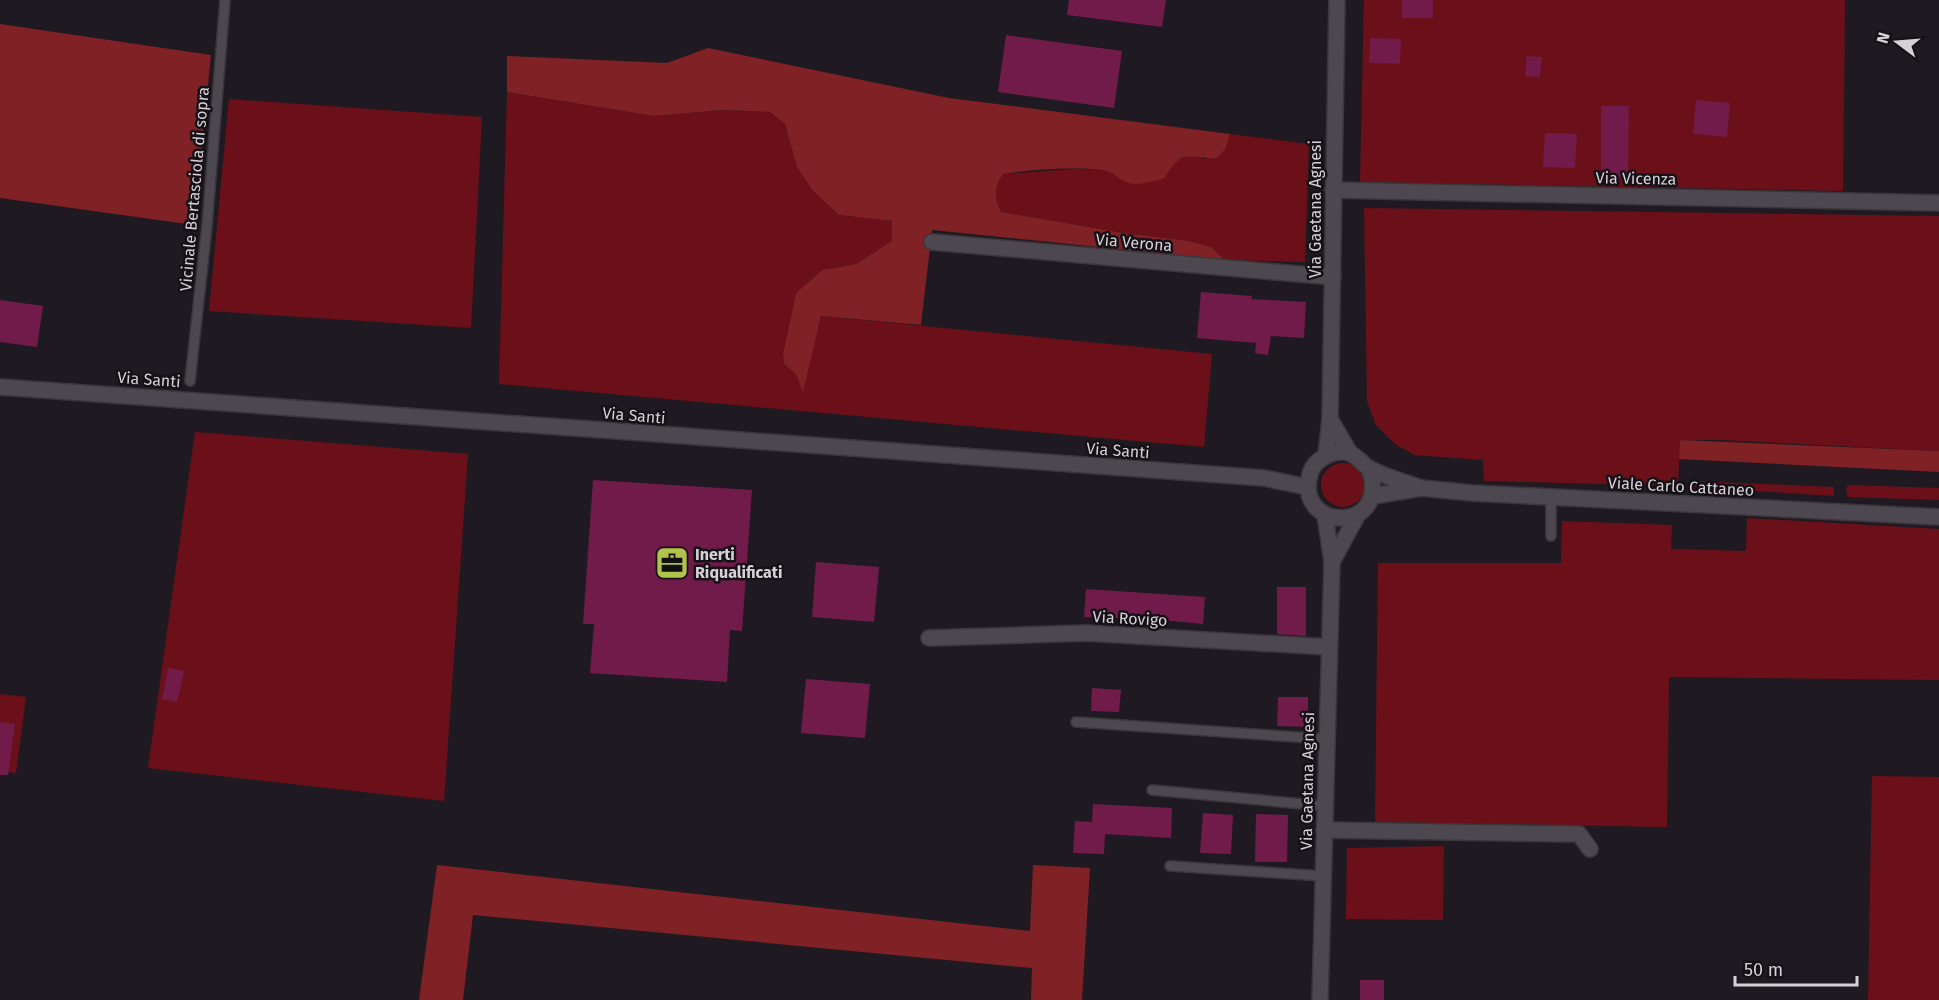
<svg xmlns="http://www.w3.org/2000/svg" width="1939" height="1000" font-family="'Fira Sans',sans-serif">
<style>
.green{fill:#6b1019}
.forest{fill:#7f2125}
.building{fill:#711b4a}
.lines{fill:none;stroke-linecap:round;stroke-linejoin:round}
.service-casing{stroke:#3a363b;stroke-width:12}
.minor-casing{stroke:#3a363b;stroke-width:18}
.tertiary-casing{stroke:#3a363b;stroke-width:18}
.service{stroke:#4d474f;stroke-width:9}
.minor{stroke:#4d474f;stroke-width:15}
.tertiary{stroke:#4d474f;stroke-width:15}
.labels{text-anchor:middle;stroke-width:5;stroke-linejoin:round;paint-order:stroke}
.street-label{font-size:16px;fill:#d5d1d6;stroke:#161117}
.poi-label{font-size:16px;font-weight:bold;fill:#d5d1d6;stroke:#161117;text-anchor:start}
</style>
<rect width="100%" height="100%" fill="#1f1a21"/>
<!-- green -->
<g class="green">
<polygon points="1364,0 1845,0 1843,191 1360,182"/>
<polygon points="507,92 654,116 722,110 770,112 785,124 797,167 813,191 839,215 892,221 892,241 856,264 822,270 796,293 783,354 784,364 796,374 803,390 821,316 1212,354 1204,447 499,384"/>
<polygon points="229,99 482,117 471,328 209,311"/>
<path d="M 1230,134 L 1309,144 L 1305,262 L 1225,260 L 1211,247 L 1189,241 L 1124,233 L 1001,212 C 993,197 994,187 1003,174 L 1076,169 L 1106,170 L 1128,183 L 1165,178 L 1174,162 L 1189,155 L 1205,159 L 1226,148 Z"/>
<polygon points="1364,208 1939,216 1939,451 1721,440 1680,440 1678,486 1484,481 1483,460 1414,455 1395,444 1376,425 1367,401"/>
<polygon points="195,432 468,454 444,801 148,768"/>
<circle cx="1343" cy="485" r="22"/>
<polygon points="1694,481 1834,487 1834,496 1694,487"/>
<polygon points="1848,485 1939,488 1939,500 1848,497 1846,489"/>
<polygon points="1747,518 1939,529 1939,680 1669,677 1667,827 1375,822 1378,563 1561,563 1562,521 1672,525 1671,549 1746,551"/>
<polygon points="0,694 26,697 16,773 0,771"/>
<polygon points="1872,776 1939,777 1939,1000 1868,1000"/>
<polygon points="1444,846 1443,920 1346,919 1347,848"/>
</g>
<!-- forest -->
<g class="forest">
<polygon points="0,24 211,55 194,225 0,198"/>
<path d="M 708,48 L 949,98 L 1230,134 L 1226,148 L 1217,158 C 1188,159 1182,147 1165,178 C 1154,181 1140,186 1128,183 C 1119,180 1112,171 1103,170 C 1070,167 1035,169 1003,174 C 994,188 994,197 1001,212 L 1124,233 L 1189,241 L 1211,247 L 1225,260 L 932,230 L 921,325 L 821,316 L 803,392 L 796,374 L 784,364 L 783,354 L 796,293 L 822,270 L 856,264 L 892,241 L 892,221 L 839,215 L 813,191 L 797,167 L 785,124 L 770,112 L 722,110 L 654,116 L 507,92 L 507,56 L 667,63 Z"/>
<polygon points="1680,440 1939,451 1939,472 1679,459"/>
<polygon points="437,865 1030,931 1033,865 1090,868 1082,1000 1031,1000 1032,968 473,915 463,1000 419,1000"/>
</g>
<!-- building -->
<g class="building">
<polygon points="1069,0 1166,0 1162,27 1067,15"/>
<rect x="1402" y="0" width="31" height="18"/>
<polygon points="1006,35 1122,51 1114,108 998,92"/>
<polygon points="1370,38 1401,39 1400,64 1369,63"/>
<polygon points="1527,56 1542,57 1540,77 1525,76"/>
<polygon points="1696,100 1730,103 1727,137 1693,134"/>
<polygon points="1601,106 1629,106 1628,177 1601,177"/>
<polygon points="1545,133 1577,134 1575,168 1543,167"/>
<polygon points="1201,292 1252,296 1251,299 1306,302 1304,338 1271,336 1268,355 1255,353 1256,343 1197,338"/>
<polygon points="0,300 43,306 37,347 0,342"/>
<polygon points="593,480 752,490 742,631 730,630 727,682 590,673 594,624 583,624"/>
<polygon points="816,562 879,567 874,622 812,617"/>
<polygon points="1277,587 1306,587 1306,636 1277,634"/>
<polygon points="1086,589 1205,597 1203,624 1152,619 1084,617"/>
<polygon points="168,668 184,671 177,702 162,699"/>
<polygon points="806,679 870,684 865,738 801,733"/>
<polygon points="1092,688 1121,690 1119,712 1091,711"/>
<polygon points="1278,697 1308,697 1308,727 1277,726"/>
<polygon points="0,722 15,724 8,775 0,775"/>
<polygon points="1093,804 1172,808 1171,838 1105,834 1104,854 1073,853 1075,821 1092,822"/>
<polygon points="1203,813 1233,815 1231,854 1200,853"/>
<polygon points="1256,814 1288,815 1287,862 1255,862"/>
<rect x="1360" y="980" width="24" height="20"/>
</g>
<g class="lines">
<!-- service casing -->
<g class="service-casing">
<g id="service">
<polyline points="190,381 207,226 225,0"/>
<polyline points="1551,536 1551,497"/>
<polyline points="1076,722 1327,739"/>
<polyline points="1152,790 1325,806"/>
<polyline points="1170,866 1323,876"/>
</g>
</g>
<!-- minor casing -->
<g class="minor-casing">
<g id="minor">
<polyline points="1333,190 1939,203"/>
<polyline points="932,242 1333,277"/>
<polyline points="929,638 1086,633 1329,647"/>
<polyline points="1324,830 1579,834 1590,849"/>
</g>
</g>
<!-- tertiary casing -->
<g class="tertiary-casing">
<g id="tertiary">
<path d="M 0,387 C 421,416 843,448 1264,478 L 1307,487"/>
<polyline points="1330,419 1350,453"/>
<polyline points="1326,456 1330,419 1337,0"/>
<path d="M 1369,468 C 1392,535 1294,532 1310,474 C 1314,459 1336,447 1351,454 C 1358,457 1363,465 1369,468 C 1385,477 1405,482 1421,488"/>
<polyline points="1373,496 1421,488 1473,493 1939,517"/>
<polyline points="1332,562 1358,514"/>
<polyline points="1320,1000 1332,562 1325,515"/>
</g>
</g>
<!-- service -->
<use href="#service" class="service"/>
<!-- minor -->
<use href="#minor" class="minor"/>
<!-- tertiary -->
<use href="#tertiary" class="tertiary"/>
</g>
<!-- icons -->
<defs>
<g id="office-square" transform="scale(1.725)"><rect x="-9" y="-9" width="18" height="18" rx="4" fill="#b2c34b" stroke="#161117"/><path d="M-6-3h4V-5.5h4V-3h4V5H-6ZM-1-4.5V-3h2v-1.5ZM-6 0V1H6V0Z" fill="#111"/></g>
</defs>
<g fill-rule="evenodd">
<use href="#office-square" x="672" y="563"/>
</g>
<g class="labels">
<!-- street labels -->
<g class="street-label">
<text transform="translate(1636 178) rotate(1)" y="6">Via Vicenza</text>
<text transform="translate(194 189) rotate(-85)" y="6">Vicinale Bertasciola di sopra</text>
<text transform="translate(1315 209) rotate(-90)" y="6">Via Gaetana Agnesi</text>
<text transform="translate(1134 242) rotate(5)" y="6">Via Verona</text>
<text transform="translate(149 379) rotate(4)" y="6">Via Santi</text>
<text transform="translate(634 415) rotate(5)" y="6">Via Santi</text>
<text transform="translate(1118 450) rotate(4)" y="6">Via Santi</text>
<text transform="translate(1681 486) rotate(3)" y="6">Viale Carlo Cattaneo</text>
<text transform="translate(1130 618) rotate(3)" y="6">Via Rovigo</text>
<text transform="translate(1307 781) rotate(-89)" y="6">Via Gaetana Agnesi</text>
</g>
<!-- poi labels -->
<g class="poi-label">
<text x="695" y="560">Inerti<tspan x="695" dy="18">Riqualificati</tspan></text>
</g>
</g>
<!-- north arrow -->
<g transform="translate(1897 42) rotate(286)" stroke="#161117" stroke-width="4.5" paint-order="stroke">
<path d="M0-4.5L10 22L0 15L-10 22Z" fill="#d5d1d6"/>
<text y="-9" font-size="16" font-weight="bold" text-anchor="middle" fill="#d5d1d6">N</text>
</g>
<!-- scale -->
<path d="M1735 976v9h122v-9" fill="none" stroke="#d5d1d6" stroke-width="3"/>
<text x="1744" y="976" font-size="18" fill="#d5d1d6" stroke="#161117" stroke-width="4.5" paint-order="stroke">50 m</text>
</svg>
